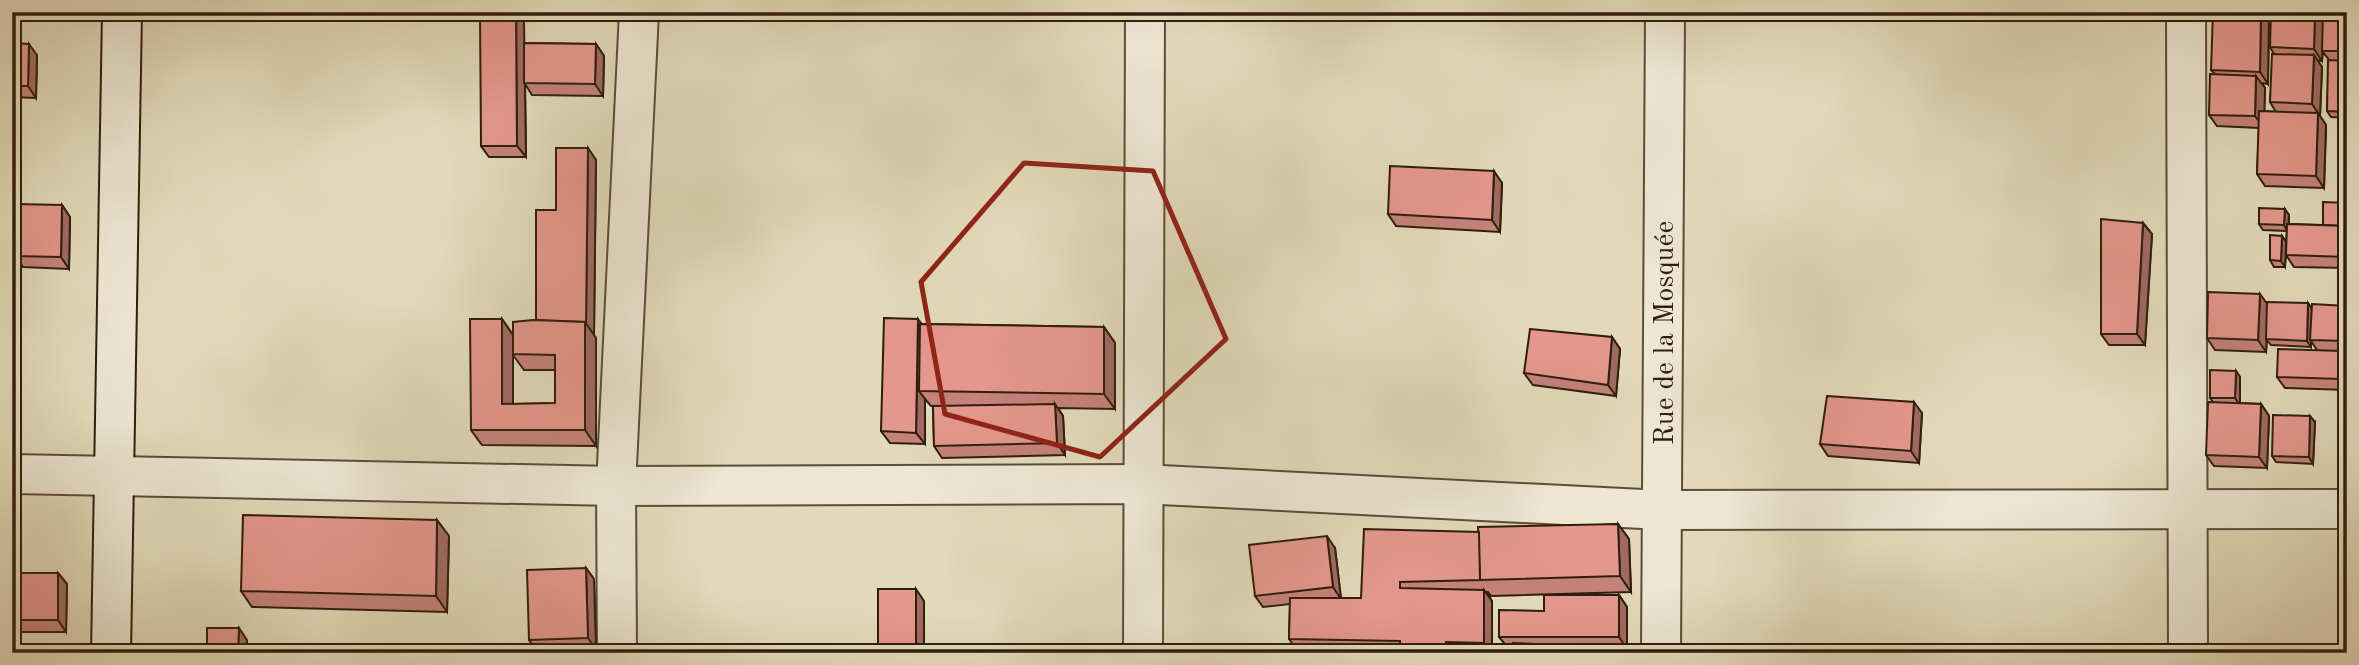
<svg xmlns="http://www.w3.org/2000/svg" width="2359" height="665" font-family="'Old Standard TT',serif">
<style>
.lines{fill:none;stroke-linecap:round;stroke-linejoin:round}
.street-casing{stroke:#5c4d38;stroke-width:42}
.secondary-casing{stroke:#301e0c;stroke-width:42}
.street{stroke:#ece6d2;stroke-width:38}
.secondary{stroke:#ece6d2;stroke-width:38}
.wall{fill:#c48279;stroke:#301e0c;stroke-width:2;fill-rule:evenodd}
.shaded-wall{fill:#a06a63;stroke:#301e0c;stroke-width:2}
.building{fill:#e4978d;stroke:#301e0c;stroke-width:2}
.marked{fill:none;stroke:#8f2418;stroke-width:5;stroke-linejoin:round}
.labels{text-anchor:middle;stroke-width:5;stroke-linejoin:round;paint-order:stroke}
.street-label{font-size:28px;fill:#301e0c;stroke:#ece6d2}
</style>
<rect width="100%" height="100%" fill="#e2d9ba"/>
<filter id="stains"><feTurbulence type="fractalNoise" baseFrequency=".00286" numOctaves="4"/><feColorMatrix values="0 0 0 0 .2 0 0 0 0 .09 0 0 0 0 .02 0 0 0 .5 -.17"/></filter>
<radialGradient id="worn" r=".72"><stop offset=".6" stop-color="#630" stop-opacity="0"/><stop offset="1" stop-color="#630" stop-opacity=".3"/></radialGradient>
<g class="lines">
<!-- street casing -->
<g class="street-casing">
<g id="street">
<polyline points="2186,12 2188,653"/>
<polyline points="12,474 616,486 1141,484 1663,510 2347,509"/>
<polyline points="617,653 616,486 639,12"/>
<polyline points="1143,653 1145,12"/>
<polyline points="1661,653 1665,12"/>
</g>
</g>
<!-- secondary casing -->
<g class="secondary-casing">
<polyline id="secondary" points="111,653 122,12"/>
</g>
<!-- street -->
<use href="#street" class="street"/>
<!-- secondary -->
<use href="#secondary" class="secondary"/>
</g>
<!-- wall -->
<g class="wall">
<polygon points="2271,12 2322,12 2323,13 2347,12 2347,118 2331,117 2327,111 2329,60 2323,52 2322,61 2317,60 2322,67 2320,116 2326,125 2324,188 2265,186 2257,174 2259,128 2217,126 2209,115 2215,74 2211,70 2269,14 2268,84 2262,83 2265,88 2264,111 2276,112 2270,102 2274,54 2270,47"/>
<polygon points="524,21 524,43 596,44 604,56 603,96 532,95 525,84 526,157 489,157 481,146"/>
<polygon points="12,43 37,55 36,98 12,97"/>
<path d="M 588,148 L 596,160 L 594,335 L 596,338 L 596,446 L 482,445 L 471,430 L 502,319 L 513,335 L 536,320 L 556,210 ZM 513,355 L 524,370 L 555,370 L 555,403 L 513,404 Z"/>
<polygon points="1502,183 1500,232 1396,226 1388,214"/>
<polygon points="2347,203 2347,268 2294,267 2286,255 2285,267 2274,267 2270,260 2282,236 2286,242 2287,231 2263,230 2259,224 2289,215 2289,224 2323,225"/>
<polygon points="62,205 70,217 69,269 23,267 15,256"/>
<polygon points="2143,223 2152,234 2145,345 2109,345 2101,334"/>
<polygon points="2308,303 2311,308 2347,306 2347,353 2344,353 2347,357 2347,390 2285,388 2277,377 2317,350 2311,341 2311,347 2271,345 2267,340 2266,352 2215,350 2207,338 2267,305"/>
<polygon points="922,324 1104,327 1115,343 1115,409 1058,408 1063,416 1065,455 942,458 934,446 933,406 931,406 925,399 925,444 890,443 881,431"/>
<polygon points="1612,337 1620,349 1616,396 1533,385 1524,373"/>
<polygon points="2236,371 2240,377 2240,403 2261,404 2269,416 2267,468 2214,466 2206,455 2213,402 2210,398"/>
<polygon points="1922,413 1919,463 1828,456 1820,444"/>
<polygon points="2315,422 2313,464 2276,462 2272,456"/>
<polygon points="437,520 449,536 447,612 252,607 241,591"/>
<polygon points="1618,524 1629,539 1631,592 1491,596 1488,592 1486,592 1492,601 1492,653 1400,653 1298,651 1289,639 1290,604 1263,607 1255,596 1335,548 1341,598 1361,598 1479,532"/>
<polygon points="586,568 594,579 596,649 537,651 529,640"/>
<polygon points="12,573 58,573 67,584 66,632 12,632"/>
<polygon points="1619,595 1627,607 1627,647 1508,648 1499,637 1544,611"/>
</g>
<!-- shaded-wall -->
<g class="shaded-wall">
<polygon points="516,12 518,12 524,21 526,157 517,146"/>
<polygon points="2261,12 2268,12 2269,14 2268,84 2260,72"/>
<polygon points="2315,12 2322,12 2324,15 2322,61 2314,49"/>
<polygon points="29,44 37,55 36,98 28,86"/>
<polygon points="596,44 604,56 603,96 595,84"/>
<polygon points="2314,55 2322,67 2320,116 2312,104"/>
<polygon points="2256,76 2265,88 2264,128 2255,116"/>
<polygon points="2318,113 2326,125 2324,188 2316,176"/>
<polygon points="588,148 596,160 594,335 586,324"/>
<polygon points="1494,171 1502,183 1500,232 1492,220"/>
<polygon points="62,205 70,217 69,269 61,257"/>
<polygon points="2285,209 2289,215 2288,232 2284,225"/>
<polygon points="2143,223 2152,234 2145,345 2137,334"/>
<polygon points="2282,236 2286,242 2285,267 2281,261"/>
<polygon points="2260,294 2268,305 2266,352 2258,340"/>
<polygon points="2308,303 2312,309 2311,347 2307,341"/>
<polygon points="502,319 513,335 513,419 502,404"/>
<polygon points="918,319 927,331 919,391 925,399 925,444 916,433"/>
<polygon points="585,322 596,338 596,446 585,430"/>
<polygon points="1104,327 1115,343 1115,409 1104,394"/>
<polygon points="1612,337 1620,349 1616,396 1608,385"/>
<polygon points="2342,351 2347,357 2347,387 2341,379"/>
<polygon points="2236,371 2240,377 2240,405 2235,398"/>
<polygon points="1914,402 1922,413 1919,463 1911,451"/>
<polygon points="1055,404 1063,416 1065,455 1057,443"/>
<polygon points="2261,404 2269,416 2267,468 2259,457"/>
<polygon points="2310,416 2315,422 2313,464 2309,457"/>
<polygon points="437,520 449,536 447,612 436,596"/>
<polygon points="1618,524 1629,539 1631,592 1620,576"/>
<polygon points="1327,536 1335,548 1341,599 1333,587"/>
<polygon points="586,568 594,579 596,649 588,638"/>
<polygon points="58,573 67,584 66,632 58,620"/>
<polygon points="916,589 924,601 924,653 916,653"/>
<polygon points="1484,590 1492,601 1492,653 1491,653 1484,643"/>
<polygon points="1619,595 1627,607 1627,649 1619,637"/>
<polygon points="239,628 247,640 247,653 238,653"/>
<polygon points="1446,642 1453,653 1445,653"/>
</g>
<!-- building -->
<g class="building">
<polygon points="480,12 516,12 517,146 481,146"/>
<polygon points="2213,12 2261,12 2260,72 2211,70"/>
<polygon points="2271,12 2315,12 2314,49 2270,47"/>
<polygon points="2323,12 2347,12 2347,51 2322,51"/>
<polygon points="12,43 29,44 28,86 12,86"/>
<polygon points="524,43 596,44 595,84 524,83"/>
<polygon points="2272,54 2314,55 2312,104 2270,102"/>
<polygon points="2328,60 2347,61 2347,112 2327,111"/>
<polygon points="2210,74 2256,76 2255,116 2209,115"/>
<polygon points="2259,111 2318,113 2316,176 2257,174"/>
<polygon points="556,148 588,148 586,324 585,324 585,322 536,320 536,210 556,210"/>
<polygon points="1390,166 1494,171 1492,220 1388,214"/>
<polygon points="2323,202 2347,203 2347,226 2323,225"/>
<polygon points="16,204 62,205 61,257 15,256"/>
<polygon points="2259,208 2285,209 2284,225 2259,224"/>
<polygon points="2101,219 2143,223 2137,334 2101,334"/>
<polygon points="2287,224 2347,226 2347,257 2286,255"/>
<polygon points="2270,235 2282,236 2281,261 2270,260"/>
<polygon points="2208,292 2260,294 2258,340 2207,338"/>
<polygon points="2267,302 2308,303 2307,341 2266,339"/>
<polygon points="2312,304 2347,306 2347,341 2310,340"/>
<polygon points="884,318 918,319 916,433 881,431"/>
<polygon points="470,319 502,319 502,404 555,403 555,355 513,354 513,322 533,320 585,322 585,430 471,430"/>
<polygon points="920,324 1104,327 1104,394 919,391"/>
<polygon points="1530,329 1612,337 1608,385 1524,373"/>
<polygon points="2278,349 2342,351 2341,379 2277,377"/>
<polygon points="2210,370 2236,371 2235,398 2210,398"/>
<polygon points="1827,396 1914,402 1911,451 1820,444"/>
<polygon points="2208,402 2261,404 2259,457 2206,455"/>
<polygon points="1055,404 1057,443 934,446 933,406"/>
<polygon points="2273,415 2310,416 2309,457 2272,456"/>
<polygon points="243,515 437,520 436,596 241,591"/>
<polygon points="1618,524 1620,576 1480,580 1478,527"/>
<polygon points="1364,529 1479,532 1480,580 1400,582 1400,588 1484,590 1484,643 1446,642 1445,653 1400,653 1400,641 1289,639 1290,598 1361,598"/>
<polygon points="1327,536 1333,587 1255,596 1249,545"/>
<polygon points="586,568 588,638 529,640 527,570"/>
<rect x="12" y="573" width="46" height="47"/>
<rect x="878" y="589" width="38" height="64"/>
<polygon points="1544,595 1619,595 1619,637 1499,637 1499,610 1544,611"/>
<polygon points="207,628 239,628 238,653 207,653"/>
<polygon points="1513,643 1629,648 1629,653 1513,653"/>
</g>
<!-- marked area -->
<path class="marked" d="M 1024,163 L 1153,171 L 1226,339 L 1100,457 L 945,414 L 921,282 Z"/>
<g class="labels">
<!-- street labels -->
<g class="street-label">
<text transform="translate(1663 333) rotate(-90)" y="10">Rue de la Mosquée</text>
</g>
</g>
<!-- margin -->
<rect width="2359" height="665" fill="none" stroke="#e2d9ba" stroke-width="42"/>
<rect x="14" y="14" width="2331" height="637" fill="none" stroke="#301e0c" stroke-width="3.5"/>
<rect x="21" y="21" width="2317" height="623" fill="none" stroke="#301e0c" stroke-width="2"/>
<rect width="100%" height="100%" filter="url(#stains)"/>
<rect width="100%" height="100%" fill="url(#worn)"/>
</svg>
